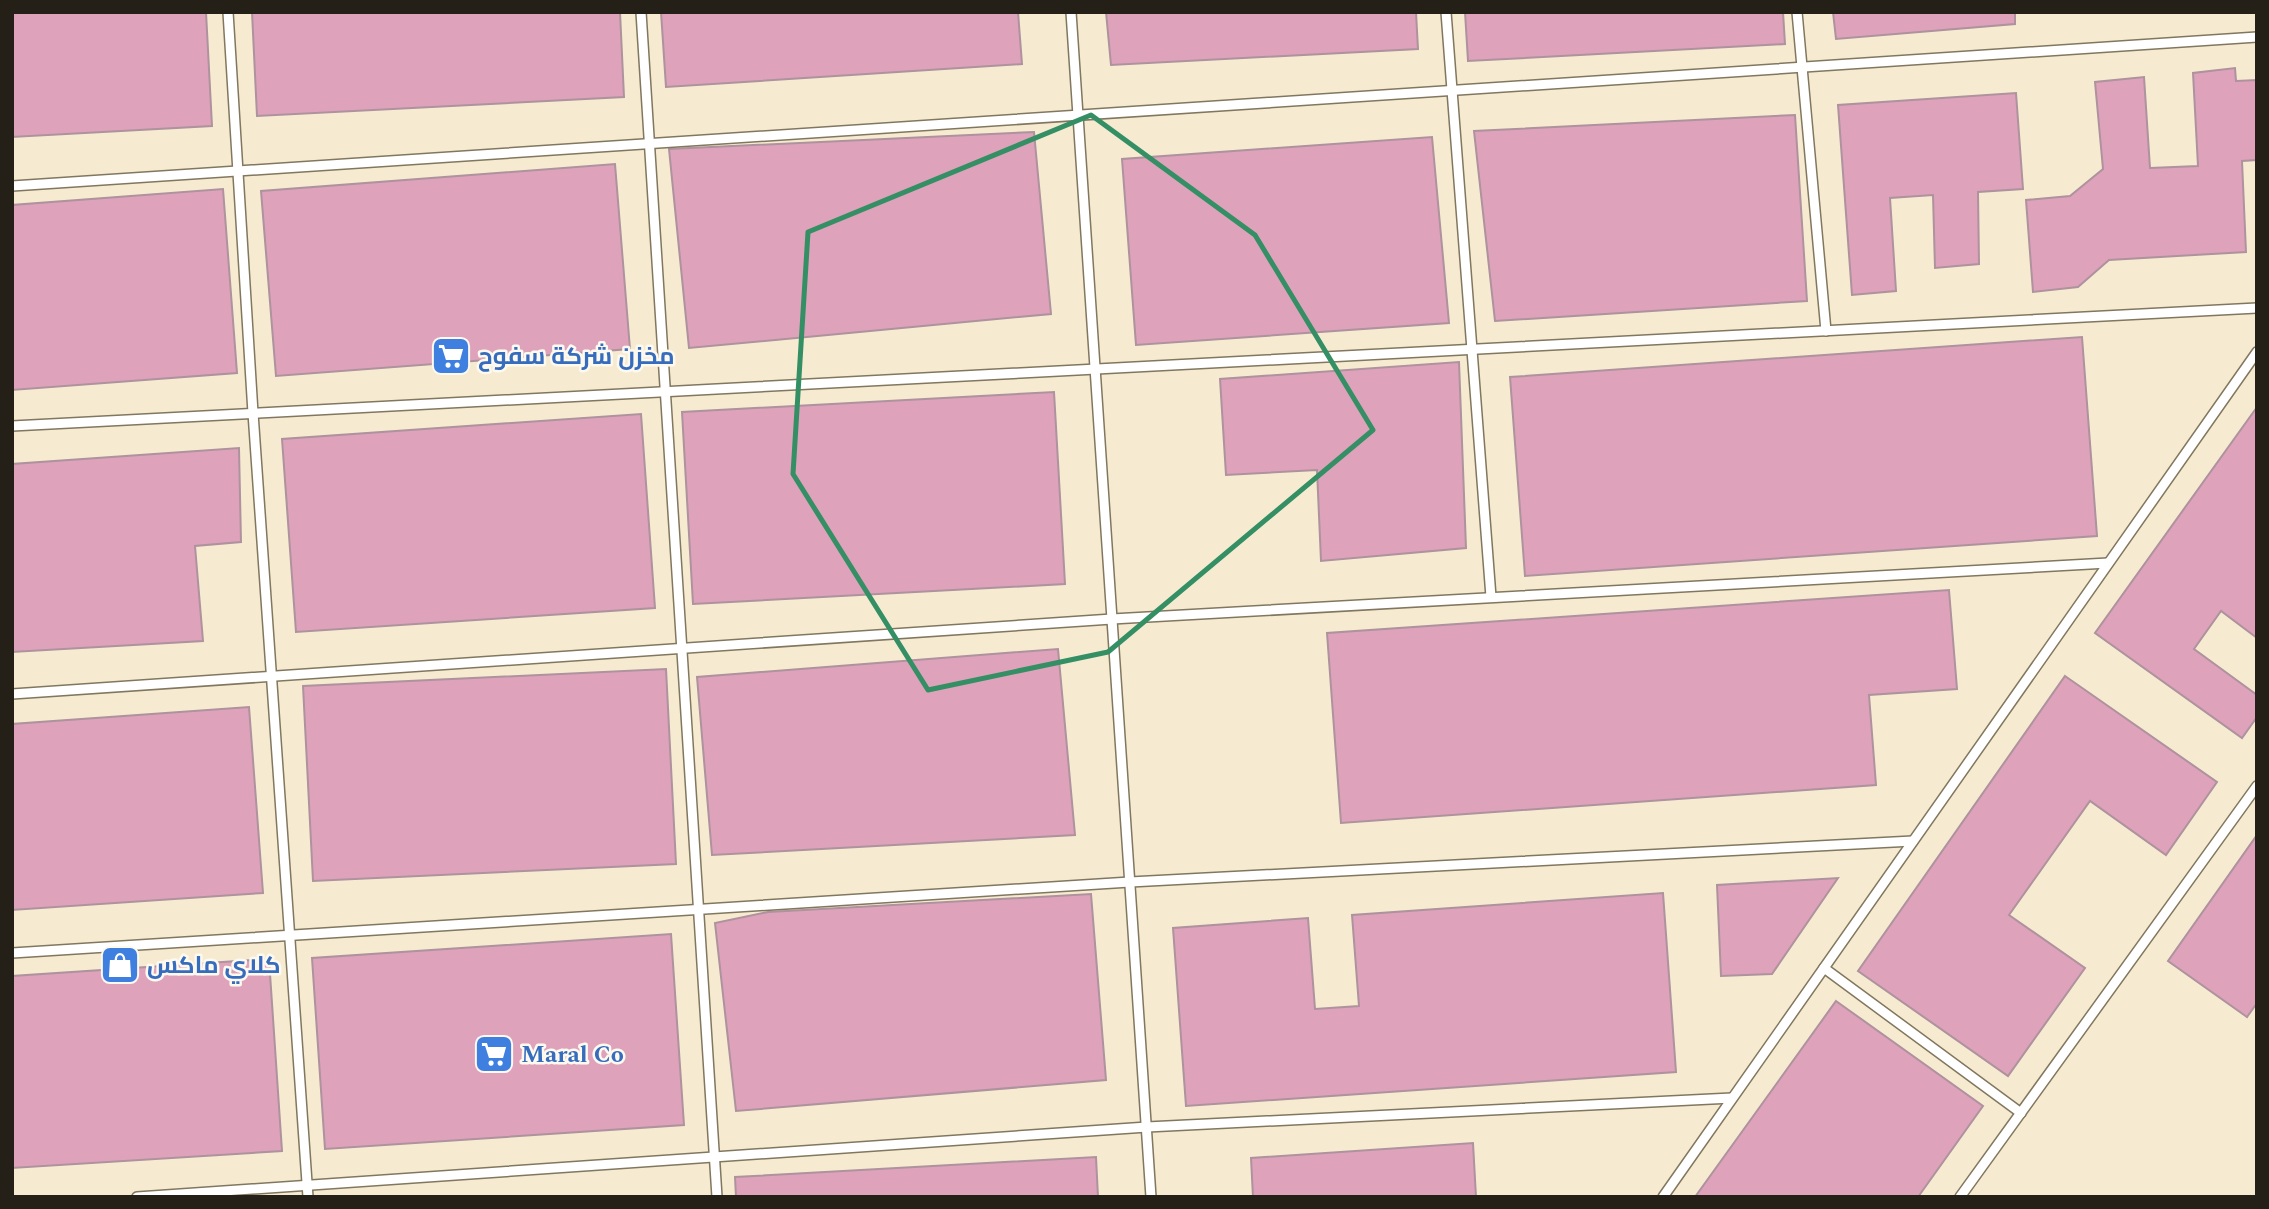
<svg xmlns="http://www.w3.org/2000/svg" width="2269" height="1209" font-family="Spectral,Cairo,serif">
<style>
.building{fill:#dea2bb;stroke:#ae929d;stroke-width:2}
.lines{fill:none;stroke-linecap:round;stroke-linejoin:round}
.lane-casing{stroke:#81775f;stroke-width:12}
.lane{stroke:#fff;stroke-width:9}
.marked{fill:none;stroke:#348f65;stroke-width:5;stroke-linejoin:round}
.labels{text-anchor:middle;stroke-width:5;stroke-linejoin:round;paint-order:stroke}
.shop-label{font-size:24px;font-weight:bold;fill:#366cbe;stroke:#fdf9ee;text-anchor:start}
</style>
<rect width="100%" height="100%" fill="#f6ebd1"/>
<!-- building -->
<g class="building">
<polygon points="12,12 206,12 212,126 12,137"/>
<polygon points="252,12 620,12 624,97 257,116"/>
<polygon points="661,12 1018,12 1022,64 666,87"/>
<polygon points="1106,12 1416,12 1418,49 1111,65"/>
<polygon points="1465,12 1783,12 1785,44 1468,61"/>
<polygon points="1833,12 2015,12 2015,24 1836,39"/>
<polygon points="2235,68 2236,81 2257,80 2257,160 2242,161 2246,252 2109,260 2078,287 2033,292 2026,200 2070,196 2103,169 2095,82 2144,77 2150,168 2198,166 2193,73"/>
<polygon points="2016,93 2023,189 1978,192 1979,264 1935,268 1933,195 1890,198 1896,291 1852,295 1838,105"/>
<polygon points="1795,115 1807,301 1495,321 1474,131"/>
<polygon points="1034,132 1051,314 689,348 669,149"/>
<polygon points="1432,137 1449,323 1136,345 1122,159"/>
<polygon points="615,164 630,349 276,376 261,191"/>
<polygon points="223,189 237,373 12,390 12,205"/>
<polygon points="2082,337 2097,536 1525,576 1510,377"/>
<polygon points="1459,362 1466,548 1321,561 1317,470 1226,475 1220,379"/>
<polygon points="1054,392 1065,584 693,604 682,412"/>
<polygon points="2257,407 2257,638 2221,611 2194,649 2257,695 2257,717 2242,738 2095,633"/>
<polygon points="641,414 655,608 296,632 282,439"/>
<polygon points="239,448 241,542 195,546 203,641 12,652 12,464"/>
<polygon points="1949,590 1957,689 1869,695 1876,785 1341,823 1327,633"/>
<polygon points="1058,649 1075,835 712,855 697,677"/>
<polygon points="666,669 676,864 313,881 303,686"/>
<polygon points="2065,676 2217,782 2166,855 2090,801 2009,915 2085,968 2008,1076 1858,971"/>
<polygon points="249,707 263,893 12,910 12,724"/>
<polygon points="2257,835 2257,1003 2247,1017 2168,961"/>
<polygon points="1838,878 1772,974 1721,976 1717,885"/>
<polygon points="1663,893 1676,1072 1186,1106 1173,928 1308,918 1315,1009 1359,1006 1352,915"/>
<polygon points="1091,894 1106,1080 736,1111 715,923 768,912"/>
<polygon points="671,934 684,1125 325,1149 312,958"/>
<polygon points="269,959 282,1151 12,1168 12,976"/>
<polygon points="1836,1001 1983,1106 1918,1197 1695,1197"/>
<polygon points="1473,1143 1476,1197 1253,1197 1251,1158"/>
<polygon points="1096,1157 1098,1197 736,1197 735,1177"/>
</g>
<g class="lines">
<!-- lane casing -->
<g class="lane-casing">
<g id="lane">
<polyline points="228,12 253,413 308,1197"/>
<polyline points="641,12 717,1197"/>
<polyline points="1071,12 1151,1197"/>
<polyline points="1446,12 1491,597"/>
<polyline points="1797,12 1826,331"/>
<polyline points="12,186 2257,37"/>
<polyline points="12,426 2257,308"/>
<polyline points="12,694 1112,619 2108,563"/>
<polyline points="12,953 1130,882 1913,841"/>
<polyline points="1824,968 2021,1113"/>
<polyline points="137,1197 1147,1127 1732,1098"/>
<polyline points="1663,1197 2257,352"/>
<polyline points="1960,1197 2257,786"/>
</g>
</g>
<!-- lane -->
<use href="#lane" class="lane"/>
</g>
<!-- marked area -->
<path class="marked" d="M 1091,115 L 1255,235 L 1373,430 L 1108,652 L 928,690 L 793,474 L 808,232 Z"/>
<!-- icons -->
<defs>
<g id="supermarket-square" transform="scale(2.0125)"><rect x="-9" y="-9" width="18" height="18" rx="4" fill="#3f7fe0" stroke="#fdf9ee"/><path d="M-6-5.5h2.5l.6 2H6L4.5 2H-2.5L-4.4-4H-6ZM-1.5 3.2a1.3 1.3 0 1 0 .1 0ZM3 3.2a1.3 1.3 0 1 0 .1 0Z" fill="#fff"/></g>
<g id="shop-square" transform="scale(2.0125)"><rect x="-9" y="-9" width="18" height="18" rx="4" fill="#3f7fe0" stroke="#fdf9ee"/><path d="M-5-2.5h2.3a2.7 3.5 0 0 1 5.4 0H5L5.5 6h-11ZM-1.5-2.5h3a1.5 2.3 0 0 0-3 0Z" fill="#fff"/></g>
</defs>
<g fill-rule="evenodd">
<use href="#supermarket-square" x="451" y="356"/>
<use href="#shop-square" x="120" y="965"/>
<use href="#supermarket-square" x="494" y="1054"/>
</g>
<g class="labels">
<!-- shop labels -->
<g class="shop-label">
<text x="478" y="364">مخزن شركة سفوح</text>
<text x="147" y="973">كلاي ماكس</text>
<text x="521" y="1062">Maral Co</text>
</g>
</g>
<!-- border -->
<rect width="2269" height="1209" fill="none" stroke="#242017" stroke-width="28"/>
</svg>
